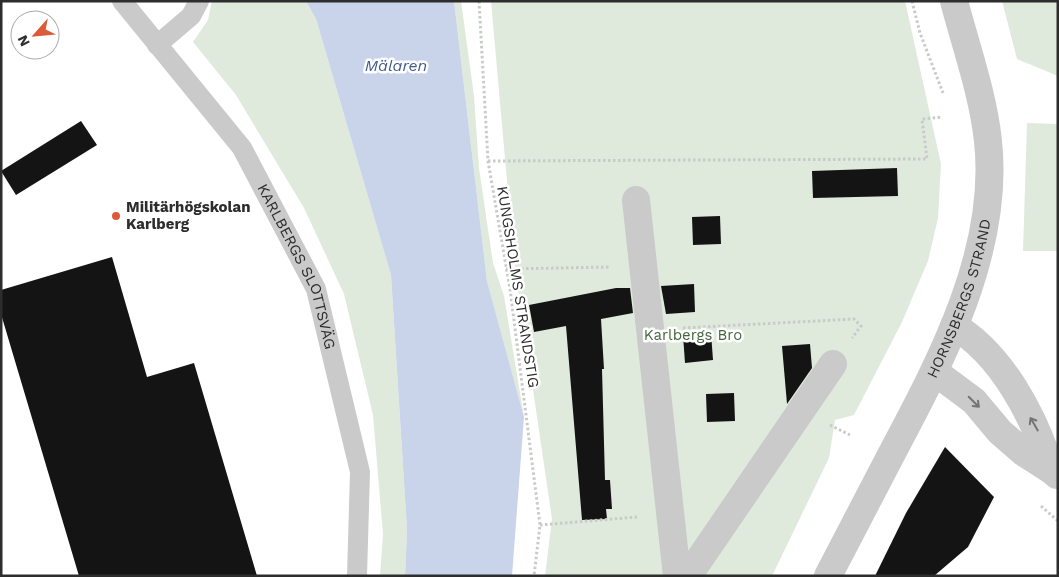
<svg xmlns="http://www.w3.org/2000/svg" width="1059" height="577" font-family="'Work Sans',sans-serif">
<style>
.green{fill:#dfeadc}
.water{fill:#c9d3e9}
.building{fill:#141414}
.lines{fill:none;stroke-linecap:round;stroke-linejoin:round}
.path{stroke:#cacaca;stroke-width:3;stroke-dasharray:2.5 2.5;stroke-linecap:butt}
.lane{stroke:#cacaca;stroke-width:20}
.street{stroke:#cacaca;stroke-width:28}
.oneway{stroke:#747474}
.poi-dot{fill:#db5a39;stroke:#fff;stroke-width:2}
.labels{text-anchor:middle;stroke-width:5;stroke-linejoin:round;paint-order:stroke}
.poi-label{font-size:15px;font-weight:bold;fill:#2d2d2d;stroke:#fff;text-anchor:start}
.street-label{font-size:15px;fill:#2d2d2d;stroke:#fff}
.park-label{font-size:15px;fill:#45663d;stroke:#fff}
.water-label{font-size:16px;font-style:italic;fill:#40598b;stroke:#fff}
</style>
<rect width="100%" height="100%" fill="#fff"/>
<!-- green -->
<g class="green">
<polygon points="212,1 306,1 316,19 391,275 407,530 405,576 380,576 383,534 373,415 344,294 304,208 236,95 193,42 208,20"/>
<polygon points="454,1 461,1 474,96 479,168 493,263 504,296 524,417 487,281"/>
<polygon points="491,1 905,1 941,164 938,218 928,261 902,322 854,415 835,420 829,458 772,576 545,576 552,519 514,260"/>
<polygon points="1002,1 1058,1 1058,76 1017,59"/>
<polygon points="1027,123 1058,124 1058,251 1023,251"/>
</g>
<!-- water -->
<polygon class="water" points="306,1 454,1 487,281 524,417 512,576 405,576 407,530 391,275 316,19"/>
<!-- building -->
<g class="building">
<polygon points="81,121 97,145 16,195 1,171"/>
<polygon points="897,168 898,196 813,198 812,171"/>
<polygon points="720,216 721,244 693,245 692,217"/>
<polygon points="112,257 147,377 194,363 257,576 79,576 1,314 1,290"/>
<polygon points="694,284 695,312 666,314 661,286"/>
<polygon points="616,288 630,288 633,313 601,319 604,369 602,369 605,480 610,480 612,509 606,509 607,519 582,520 566,326 534,332 529,305"/>
<polygon points="711,333 713,360 685,363 683,335"/>
<polygon points="810,344 812,368 787,404 782,346"/>
<polygon points="734,393 735,421 707,422 706,394"/>
<polygon points="945,447 994,497 968,547 934,576 875,576 906,513"/>
</g>
<g class="lines">
<!-- path -->
<g class="path">
<polyline points="479,1 488,161 510,289 540,525 534,576"/>
<polyline points="912,1 920,33 943,93"/>
<polyline points="488,161 927,159 922,119 942,117"/>
<polyline points="506,269 610,267"/>
<polyline points="683,328 854,319 861,326 852,338"/>
<polyline points="830,425 850,435"/>
<polyline points="1041,506 1058,521"/>
<polyline points="540,525 637,517"/>
</g>
<!-- lane -->
<g class="lane">
<path id="s1" d="M 122,1 L 242,148 L 316,289 L 360,472 L 357,576"/>
<polyline points="157,45 191,16 199,1"/>
</g>
<!-- street -->
<g class="street">
<polyline points="636,200 677,576"/>
<path d="M 954,326 C 1002,354 1035,418 1051,470"/>
<polyline points="935,372 974,401 1000,432 1023,452 1051,470 1057,475"/>
<polyline points="688,576 833,364"/>
<path id="s2" d="M 828,576 C 849,535 870,495 891,455 C 941,361 1000,251 988,141 C 983,94 966,47 954,1"/>
</g>
</g>
<!-- one-way arrows -->
<defs><path id="oneway-shaft" d="M-6 0H5M1.5-3L5.5 0L1.5 3" fill="none" stroke-width="1.6" stroke-linecap="round" stroke-linejoin="round" transform="scale(1.25)"/></defs>
<g class="oneway">
<use href="#oneway-shaft" transform="translate(974 402) rotate(45)"/>
<use href="#oneway-shaft" transform="translate(1034 424) rotate(-120)"/>
</g>
<!-- markers -->
<circle class="poi-dot" cx="116" cy="216" r="5"/>
<g class="labels">
<!-- poi labels -->
<g class="poi-label">
<text x="126" y="212">Militärhögskolan<tspan x="126" dy="17">Karlberg</tspan></text>
</g>
<!-- street labels -->
<g class="street-label">
<text dy="5" stroke="none"><textPath href="#s1" startOffset="321">KARLBERGS SLOTTSVÄG</textPath></text>
<text transform="translate(518 287) rotate(81)" y="5">KUNGSHOLMS STRANDSTIG</text>
<text dy="5" stroke="none"><textPath href="#s2" startOffset="308">HORNSBERGS STRAND</textPath></text>
</g>
<!-- park labels -->
<g class="park-label">
<text x="693" y="340">Karlbergs Bro</text>
</g>
<!-- water labels -->
<g class="water-label">
<text x="396" y="71">Mälaren</text>
</g>
</g>
<!-- border -->
<rect width="1059" height="577" fill="none" stroke="#2d2d2d" stroke-width="5"/>
<!-- north arrow -->
<g transform="translate(35 35) rotate(243)"><circle r="24" fill="#ffffff" stroke="#ababab"/>
<path d="M0-4L9 19L0 12L-9 19Z" fill="#db5a39"/>
<text y="-8" font-size="14" font-weight="bold" text-anchor="middle" fill="#2d2d2d">N</text>
</g>
</svg>
